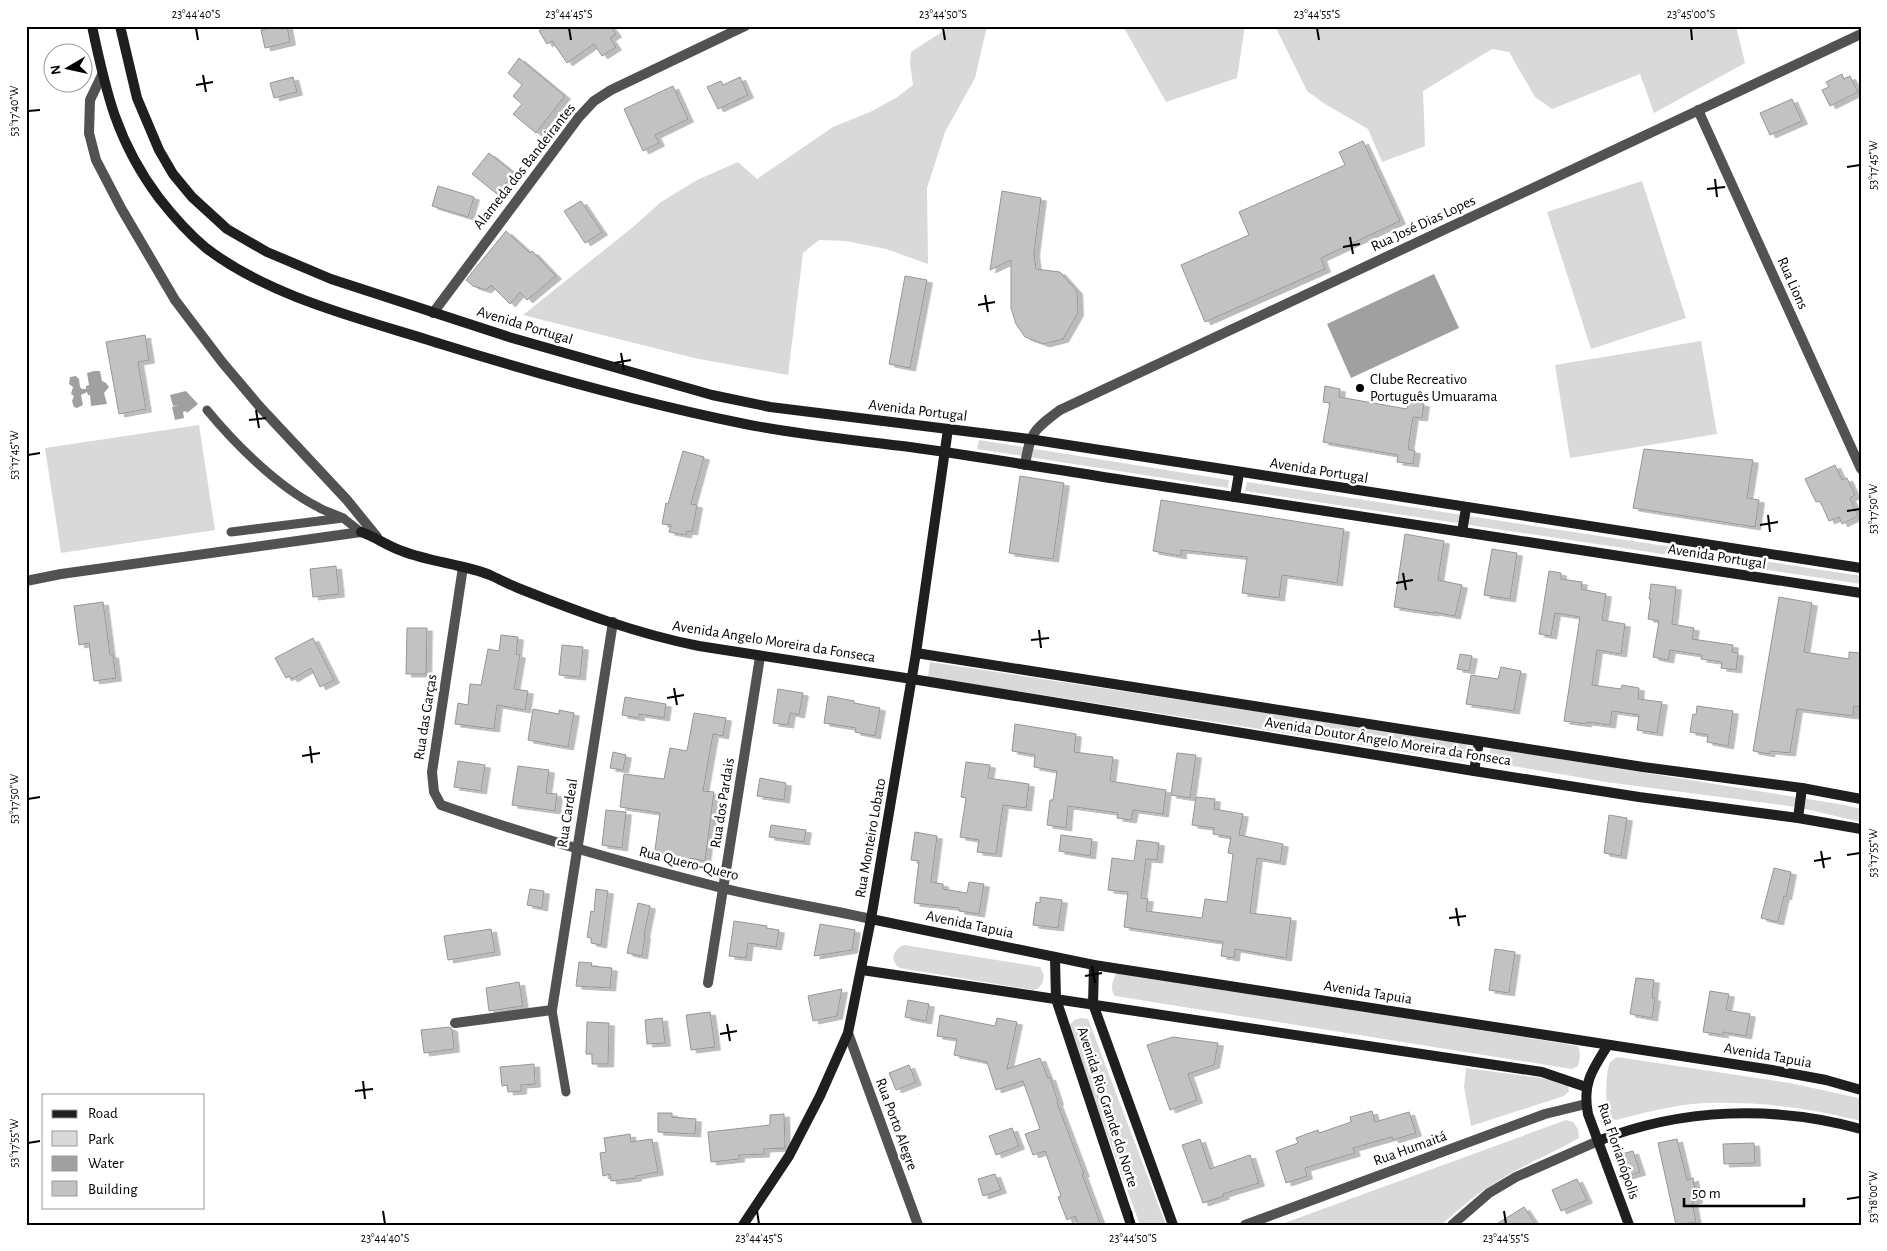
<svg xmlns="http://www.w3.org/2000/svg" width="1887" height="1251" font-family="'Alegreya Sans',sans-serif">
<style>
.green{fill:#d9d9d9}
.water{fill:#a0a0a0}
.building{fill:#c2c2c2;stroke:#969696;filter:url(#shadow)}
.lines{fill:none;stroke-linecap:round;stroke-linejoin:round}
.lane{stroke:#525252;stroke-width:9}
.street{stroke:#525252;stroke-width:10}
.secondary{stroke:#1f1f1f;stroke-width:10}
.ticks{fill:none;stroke:#000;stroke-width:2}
.poi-dot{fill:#000;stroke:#fff;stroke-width:2}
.labels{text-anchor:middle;stroke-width:5;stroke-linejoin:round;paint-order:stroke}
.street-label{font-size:15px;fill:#000;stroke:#fff}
.poi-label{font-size:15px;fill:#000;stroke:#fff;text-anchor:start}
.neatline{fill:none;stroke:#000;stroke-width:2}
.ticks-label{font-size:12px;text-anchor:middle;fill:#000}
</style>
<defs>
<filter id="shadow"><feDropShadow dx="5.5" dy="3" stdDeviation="0" flood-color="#0004"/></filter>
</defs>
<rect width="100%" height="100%" fill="#fff"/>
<!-- green -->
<g class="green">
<polygon points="951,26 987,26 975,78 945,132 927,188 928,264 886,249 846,241 819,240 803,253 788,375 694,358 523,315 633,227 661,202 697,180 738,162 757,179 833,127 870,112 896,98 913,85 910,63 911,52"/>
<polygon points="1127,26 1245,26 1237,78 1166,102 1124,28"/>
<polygon points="1275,26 1736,26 1745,63 1654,113 1640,74 1552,109 1535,97 1509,52 1492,49 1423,91 1425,146 1382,162 1368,129 1325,104 1307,91"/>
<polygon points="1642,181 1686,318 1591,349 1547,212"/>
<polygon points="1701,341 1717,434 1570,458 1555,365"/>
<polygon points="199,425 215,530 61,553 45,448"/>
<polygon points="979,440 1229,480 1228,488 977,449"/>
<polygon points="1247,482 1861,576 1861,584 1245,491"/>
<path d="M 930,662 L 1466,743 C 1468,750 1467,755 1463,761 L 928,677 Z"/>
<polygon points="1491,748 1845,805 1861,809 1861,822 1797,807 1613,783 1489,762 1488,757"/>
<path d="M 904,945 L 1040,967 C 1045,975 1045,980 1039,988 L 1033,990 L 900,968 C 889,961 893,949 904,945 Z"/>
<path d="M 1118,971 L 1578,1046 C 1581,1053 1580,1058 1578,1066 L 1572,1069 L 1115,996 C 1109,989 1113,978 1118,971 Z"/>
<polygon points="1081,1018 1088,1019 1166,1225 1140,1225 1068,1027 1074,1020"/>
<path d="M 1617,1057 L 1790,1083 L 1854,1097 L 1861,1099 L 1861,1121 C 1811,1108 1757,1101 1706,1103 C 1676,1104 1644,1113 1616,1120 C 1611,1119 1609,1117 1608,1112 C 1605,1104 1606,1069 1610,1062 C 1612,1060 1615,1059 1617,1057 Z"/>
<polygon points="1466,1068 1564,1081 1568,1085 1569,1091 1564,1096 1471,1126 1464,1087"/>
<path d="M 1566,1120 L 1573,1122 L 1578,1129 L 1579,1138 C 1549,1155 1518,1167 1490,1186 C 1472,1197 1457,1211 1441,1225 L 1279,1225 Z"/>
</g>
<!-- water -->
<g class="water">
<polygon points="1434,274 1459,328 1351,378 1327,324"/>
<polygon points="94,371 100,371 102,381 106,383 109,387 104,393 107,404 91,406 90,395 88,395 87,392 81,395 83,405 77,408 74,407 72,401 74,396 71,394 73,387 69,384 70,377 76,376 79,379 80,387 82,389 86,389 86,386 89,385 87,373"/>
<polygon points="186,391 198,404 187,413 186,411 183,412 184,418 175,420 172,407 179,405 173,406 170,395"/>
</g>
<!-- building -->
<g class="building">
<polygon points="279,26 287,26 290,42 265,48 261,30"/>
<polygon points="545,26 610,26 616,34 610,38 616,47 602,56 594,44 567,63 552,41 547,44 539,31"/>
<polygon points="519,58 565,96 536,133 513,114 522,104 513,96 522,85 508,73"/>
<polygon points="1842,74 1844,79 1850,76 1858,92 1830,106 1822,90 1829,87 1826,82"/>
<polygon points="293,77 297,92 274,98 270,83"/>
<polygon points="740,77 748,95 718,109 707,87 721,81 723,85"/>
<polygon points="673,86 688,119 655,135 659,143 643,151 624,109"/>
<polygon points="1792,99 1802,121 1770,135 1760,113"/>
<polygon points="1363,141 1400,221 1321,258 1325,269 1205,322 1181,265 1249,235 1239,212 1345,165 1339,152"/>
<polygon points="489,153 514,173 497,194 472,174"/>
<polygon points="438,186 474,197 468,217 432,206"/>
<polygon points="1002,191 1041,198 1034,253 1036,269 1060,272 1077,291 1078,313 1063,339 1044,344 1025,337 1016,324 1011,308 1011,260 990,270"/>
<polygon points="581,201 602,232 585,243 564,211"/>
<polygon points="506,231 530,253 532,251 556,276 527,300 520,292 510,304 491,285 486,290 473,286 466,280"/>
<polygon points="905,276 927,280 910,368 889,364"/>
<polygon points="145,335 149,360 138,362 146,409 119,414 106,342"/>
<polygon points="1325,386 1340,389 1339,397 1407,409 1409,401 1424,404 1422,418 1413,417 1408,449 1415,451 1413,464 1397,462 1398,455 1323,442 1330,403 1323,402"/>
<polygon points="1644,449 1753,460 1747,498 1759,500 1755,527 1633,508"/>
<polygon points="683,451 704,457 691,504 697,505 692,532 687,531 686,535 669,532 671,525 662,524 666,503 668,504"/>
<polygon points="1835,465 1842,480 1847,478 1855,495 1850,498 1858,516 1842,524 1839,517 1829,521 1820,501 1816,502 1805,479"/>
<polygon points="1020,476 1064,483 1053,559 1009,553"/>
<polygon points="1161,500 1344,529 1337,583 1282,575 1279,598 1242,593 1247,557 1181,550 1181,556 1153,551"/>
<polygon points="1405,534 1444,541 1438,580 1462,585 1455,616 1433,612 1433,613 1394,607"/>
<polygon points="1492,549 1517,553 1510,599 1484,595"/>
<polygon points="336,566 339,594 313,597 310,569"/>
<polygon points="1549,571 1561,573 1561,579 1582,582 1581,589 1606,594 1602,620 1625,624 1621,654 1597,650 1592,685 1621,689 1622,685 1639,688 1638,699 1662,702 1657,733 1637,730 1639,715 1612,711 1610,725 1587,722 1586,724 1564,721 1580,617 1555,613 1551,636 1539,634"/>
<polygon points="1651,584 1676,587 1672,624 1694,628 1692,639 1733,645 1732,652 1738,653 1736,670 1721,668 1722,662 1701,659 1702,655 1670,650 1668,660 1653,657 1659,621 1648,619 1651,599 1649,599"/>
<polygon points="1779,597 1812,603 1804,652 1849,659 1849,652 1861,653 1861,707 1854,706 1853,716 1797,709 1790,753 1770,751 1769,754 1753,751"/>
<polygon points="103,602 110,655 113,655 116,678 94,681 89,643 79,645 74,606"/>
<polygon points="407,628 427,628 426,674 406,674"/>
<polygon points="501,635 518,637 516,654 520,655 514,689 528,691 525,710 497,705 494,729 455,724 458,703 468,705 470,684 481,685 488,649 499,651"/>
<polygon points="313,638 334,680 320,687 311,668 292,679 290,676 286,678 275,658"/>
<polygon points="562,645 583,647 580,677 559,675"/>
<polygon points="1460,654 1472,656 1469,671 1457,669"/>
<polygon points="1501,667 1521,671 1514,711 1466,704 1471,675 1498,679"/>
<polygon points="778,689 803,693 799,715 790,713 788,725 773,723"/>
<polygon points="828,696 854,701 854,703 880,708 875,736 855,732 856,728 824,723"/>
<polygon points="625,697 666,704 664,718 639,714 639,718 622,715"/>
<polygon points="1697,706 1733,711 1728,746 1707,742 1708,735 1690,732 1693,714 1696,715"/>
<polygon points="533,709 559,714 559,710 574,713 568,747 528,740"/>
<polygon points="694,713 726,718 723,736 713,734 703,791 714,792 705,861 690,858 689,863 654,857 660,813 620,807 624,774 664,779 670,748 687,751"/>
<polygon points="1015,724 1076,734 1074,752 1113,757 1110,781 1166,790 1163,814 1133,810 1131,820 1117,818 1118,813 1068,806 1066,828 1047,825 1050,800 1053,800 1057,771 1034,767 1035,755 1012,751"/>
<polygon points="613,752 626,755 623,770 610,768"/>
<polygon points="1177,753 1196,755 1190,798 1171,795"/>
<polygon points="458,761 485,765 481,791 454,787"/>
<polygon points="966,762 990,765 988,778 1029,784 1026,808 1003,805 996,854 977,852 979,840 960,837 966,798 961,797"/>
<polygon points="518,766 549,770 546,793 557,794 555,811 512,805"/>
<polygon points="760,778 786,783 784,800 757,796"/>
<polygon points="1196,797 1215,799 1214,809 1243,814 1239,835 1283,844 1280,862 1257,858 1250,913 1291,918 1286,958 1235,949 1234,958 1221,956 1223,942 1124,927 1128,892 1108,890 1112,858 1134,861 1137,840 1159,843 1157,860 1146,859 1141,898 1148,899 1146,911 1202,918 1205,899 1227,902 1233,854 1228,853 1231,837 1213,834 1214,828 1192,825"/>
<polygon points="606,810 626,812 622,848 602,845"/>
<polygon points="1609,815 1627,818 1621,856 1604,853"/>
<polygon points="771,825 806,830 804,842 769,837"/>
<polygon points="915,832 937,836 931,882 943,884 943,889 967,893 969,882 984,884 979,914 959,911 959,908 914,903 919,861 911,860"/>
<polygon points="1061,835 1092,839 1090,856 1059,851"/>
<polygon points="1774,868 1791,872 1786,897 1784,896 1778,922 1761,918"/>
<polygon points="530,889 544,891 542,908 527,905"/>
<polygon points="596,889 608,891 601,945 591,943 591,938 587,937 591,911 594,912"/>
<polygon points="1040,897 1062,900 1058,928 1033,925 1036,902 1040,903"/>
<polygon points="638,903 650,906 644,935 645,936 642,956 627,953"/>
<polygon points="734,921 767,926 766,928 779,930 776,947 748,943 746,958 729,956"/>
<polygon points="820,924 855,930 852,950 814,956"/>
<polygon points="491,929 495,952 448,960 444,936"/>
<polygon points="1495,949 1515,952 1509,993 1489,990"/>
<polygon points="579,962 592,963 591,966 612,968 610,988 576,986"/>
<polygon points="1636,978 1654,980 1652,998 1655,998 1652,1018 1630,1014"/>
<polygon points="519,982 523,1006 489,1011 486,988"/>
<polygon points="842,989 837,1016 813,1021 808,996"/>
<polygon points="1710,991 1729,994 1726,1010 1750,1014 1746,1036 1723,1032 1723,1035 1703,1032"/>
<polygon points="908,1000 929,1004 926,1021 905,1017"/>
<polygon points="710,1012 715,1047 691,1050 686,1015"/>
<polygon points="940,1015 995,1026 997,1018 1017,1022 1007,1069 1040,1058 1048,1078 1050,1077 1058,1102 1057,1103 1084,1174 1082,1174 1101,1225 1078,1225 1075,1216 1067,1220 1058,1197 1061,1196 1045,1151 1033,1155 1025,1134 1040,1129 1023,1081 996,1090 987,1062 954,1055 957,1039 937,1036"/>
<polygon points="662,1018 665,1043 647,1044 645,1020"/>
<polygon points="587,1022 609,1023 608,1064 592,1064 592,1054 586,1054"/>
<polygon points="449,1027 452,1029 454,1049 424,1053 421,1030"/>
<polygon points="1173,1037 1218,1043 1214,1065 1188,1074 1197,1100 1170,1110 1147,1045"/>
<polygon points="534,1064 535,1084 521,1085 521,1091 508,1092 507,1085 502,1086 500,1067"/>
<polygon points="909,1065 916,1082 896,1090 889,1073"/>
<polygon points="1372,1111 1375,1122 1409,1112 1416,1133 1393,1140 1392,1137 1353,1148 1355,1153 1305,1168 1307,1176 1286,1183 1276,1151 1298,1143 1296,1138 1318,1130 1319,1133 1351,1122 1350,1117"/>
<polygon points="658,1113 672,1113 672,1117 696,1119 695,1134 658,1132"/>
<polygon points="784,1114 785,1148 764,1149 764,1154 739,1155 739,1159 711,1162 708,1132 770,1125 770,1115"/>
<polygon points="1012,1128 1019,1146 996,1155 989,1136"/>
<polygon points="630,1134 631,1142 652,1139 658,1172 636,1176 636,1178 611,1181 610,1174 603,1176 600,1153 606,1152 604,1138"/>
<polygon points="1200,1139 1210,1169 1250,1155 1259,1183 1223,1194 1224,1196 1203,1203 1182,1145"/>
<polygon points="1677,1139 1687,1180 1693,1178 1697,1200 1692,1201 1696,1222 1676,1225 1658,1143"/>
<polygon points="1754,1143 1755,1163 1724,1164 1723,1144"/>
<polygon points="1633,1151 1640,1172 1624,1177 1618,1155"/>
<polygon points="995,1174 1001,1190 983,1196 978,1179"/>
<polygon points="1577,1179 1587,1200 1561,1211 1552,1190"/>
<polygon points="1524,1207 1536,1225 1495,1225"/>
</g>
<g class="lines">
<!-- lane -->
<g class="lane">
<path d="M 207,410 C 235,444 278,487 318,507 C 326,512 335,514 343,518"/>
<polyline points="231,532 343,518 361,532"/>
<polyline points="552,1010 566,1092"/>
</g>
<!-- street -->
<g class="street">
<polyline points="102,75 90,100 89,133 96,160 121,208 175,300 222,362 260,407 347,500 377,537"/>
<polyline points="1698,110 1861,469"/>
<polyline points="433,313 579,117 594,101 611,90 745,26"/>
<path d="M 1025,465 C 1030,433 1033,430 1060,410 L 1861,34"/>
<path d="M 463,567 L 432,772 L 434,792 L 441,805 C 533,837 627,864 722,888 C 771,900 822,908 871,919"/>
<polyline points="26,581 61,574 361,532"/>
<polyline points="708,983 760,657"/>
<polyline points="455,1023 552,1010 613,622"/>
<polyline points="848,1033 918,1225"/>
<polyline points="1245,1225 1545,1114 1586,1104"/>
<polyline points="1452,1225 1489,1193 1516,1177 1598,1141"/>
</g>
<!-- secondary -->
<g class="secondary">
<path d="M 92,26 C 106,93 117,142 159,198 C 173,216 188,233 206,248 C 271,298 363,319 441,344 C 541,375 642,403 745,424 C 799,435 855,440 910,447 C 981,457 1052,469 1123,480 C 1369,518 1615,555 1861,593"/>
<polyline points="120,26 137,98 159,150 173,174 192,197 227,229 267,252 331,279 509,337 712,395 770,407 1029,439 1861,568"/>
<polyline points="1235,497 1239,473"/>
<path d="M 361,532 C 376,537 387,546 402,551 C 430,562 462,564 490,575 C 499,579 508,584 518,588 C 576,611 637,634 699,646 L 912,679 L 1474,771 L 1639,797 L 1798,818 L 1861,829"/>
<polyline points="1462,532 1466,508"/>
<polyline points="916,653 1643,767 1802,788 1861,799"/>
<polyline points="1474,771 1479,742"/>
<polyline points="1798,818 1802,788"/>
<polyline points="871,919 1094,965 1772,1070 1826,1080 1861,1090"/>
<polyline points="1055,958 1056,999 1131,1225"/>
<polyline points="1094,965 1093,1004 1173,1225"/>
<polyline points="862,970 1542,1072 1586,1087"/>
<path d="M 1608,1045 C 1592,1070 1582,1084 1588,1114 L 1629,1225"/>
<path d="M 1598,1141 C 1681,1108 1774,1105 1861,1129"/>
<polyline points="743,1225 789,1156 820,1096 848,1033 871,919 916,653 948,429"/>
</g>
</g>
<!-- ticks -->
<path class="ticks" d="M 196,28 L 198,40M 569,28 L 571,40M 943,28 L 945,40M 1317,28 L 1319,40M 1691,28 L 1692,40M 203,75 L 206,92M 196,85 L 213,82M 28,111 L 40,110M 1847,167 L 1860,165M 1715,179 L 1717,197M 1707,189 L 1725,187M 1350,237 L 1353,254M 1343,247 L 1360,244M 985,295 L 988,312M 978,305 L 995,302M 621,353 L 624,370M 614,363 L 631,360M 256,410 L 259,428M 249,420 L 266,418M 28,455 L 40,453M 1847,511 L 1860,509M 1768,515 L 1770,532M 1760,525 L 1778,522M 1403,573 L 1406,590M 1396,583 L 1413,580M 1039,630 L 1041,648M 1031,640 L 1049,638M 674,688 L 677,705M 667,698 L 684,695M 310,746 L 312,763M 302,756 L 320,753M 28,799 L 40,797M 1821,851 L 1824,868M 1847,855 L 1860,853M 1814,861 L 1831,858M 1456,908 L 1459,926M 1449,918 L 1466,916M 1092,966 L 1095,983M 1085,976 L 1102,973M 727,1024 L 730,1041M 720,1034 L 737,1031M 363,1081 L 365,1099M 355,1091 L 373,1089M 28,1143 L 40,1141M 1847,1199 L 1860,1197M 383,1211 L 385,1224M 757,1211 L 759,1224M 1131,1211 L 1133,1224M 1504,1211 L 1506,1224"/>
<!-- markers -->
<circle class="poi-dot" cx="1360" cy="388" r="5"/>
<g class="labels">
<!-- street labels -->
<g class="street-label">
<text transform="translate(524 166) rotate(-52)" y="5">Alameda dos Bandeirantes</text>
<text transform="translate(1423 223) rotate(-25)" y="5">Rua José Dias Lopes</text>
<text transform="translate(1793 283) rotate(66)" y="5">Rua Lions</text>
<text transform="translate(525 325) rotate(17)" y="5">Avenida Portugal</text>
<text transform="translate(918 410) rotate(7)" y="5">Avenida Portugal</text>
<text transform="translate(1319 470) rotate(9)" y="5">Avenida Portugal</text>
<text transform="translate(1717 556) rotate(9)" y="5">Avenida Portugal</text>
<text transform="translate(774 641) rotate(9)" y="5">Avenida Angelo Moreira da Fonseca</text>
<text transform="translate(425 717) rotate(-81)" y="5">Rua das Garças</text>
<text transform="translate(1388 741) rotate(9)" y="5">Avenida Doutor Ângelo Moreira da Fonseca</text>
<text transform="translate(722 803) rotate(-81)" y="5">Rua dos Pardais</text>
<text transform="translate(567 813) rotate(-81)" y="5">Rua Cardeal</text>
<text transform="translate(870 838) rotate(-80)" y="5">Rua Monteiro Lobato</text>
<text transform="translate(689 863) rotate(14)" y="5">Rua Quero-Quero</text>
<text transform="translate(970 924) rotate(12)" y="5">Avenida Tapuia</text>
<text transform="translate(1368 992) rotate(9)" y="5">Avenida Tapuia</text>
<text transform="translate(1768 1055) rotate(10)" y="5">Avenida Tapuia</text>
<text transform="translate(1108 1107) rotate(72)" y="5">Avenida Rio Grande do Norte</text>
<text transform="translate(897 1124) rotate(70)" y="5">Rua Porto Alegre</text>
<text transform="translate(1410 1148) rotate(-20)" y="5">Rua Humaitá</text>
<text transform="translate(1619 1151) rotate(71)" y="5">Rua Florianópolis</text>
</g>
<!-- poi labels -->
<g class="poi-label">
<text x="1370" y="384">Clube Recreativo<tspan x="1370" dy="17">Português Umuarama</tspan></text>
</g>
</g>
<!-- border -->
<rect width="1887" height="1251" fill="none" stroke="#ffffff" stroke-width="55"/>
<!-- legend -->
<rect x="42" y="1094" width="162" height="115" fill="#ffffff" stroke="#999999"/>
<rect x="52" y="1110" width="25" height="8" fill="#1f1f1f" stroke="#999999"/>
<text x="88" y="1118" font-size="15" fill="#000000">Road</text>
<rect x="52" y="1131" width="25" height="15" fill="#d9d9d9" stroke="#999999"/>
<text x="88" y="1144" font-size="15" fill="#000000">Park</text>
<rect x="52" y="1156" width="25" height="15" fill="#a0a0a0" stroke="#999999"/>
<text x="88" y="1168" font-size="15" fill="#000000">Water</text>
<rect x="52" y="1181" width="25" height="15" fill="#c2c2c2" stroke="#999999"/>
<text x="88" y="1194" font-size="15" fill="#000000">Building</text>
<!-- north arrow -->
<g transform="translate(68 68) rotate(261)"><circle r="24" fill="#ffffff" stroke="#999999"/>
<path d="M0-4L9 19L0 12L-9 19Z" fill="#000000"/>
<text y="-8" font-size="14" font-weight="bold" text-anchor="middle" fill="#000000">N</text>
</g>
<!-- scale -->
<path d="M1684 1198v8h120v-8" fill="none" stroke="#000000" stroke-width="2.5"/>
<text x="1692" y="1198" font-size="15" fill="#000000" stroke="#ffffff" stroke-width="4" paint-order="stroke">50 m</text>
<rect x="28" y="28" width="1832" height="1196" class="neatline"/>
<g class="ticks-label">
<text x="196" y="18">23°44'40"S</text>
<text x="569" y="18">23°44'45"S</text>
<text x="943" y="18">23°44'50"S</text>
<text x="1317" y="18">23°44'55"S</text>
<text x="1691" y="18">23°45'00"S</text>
<text transform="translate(14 111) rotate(-90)" y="4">53°17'40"W</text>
<text transform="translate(1873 165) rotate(-90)" y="4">53°17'45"W</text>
<text transform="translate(14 455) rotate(-90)" y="4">53°17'45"W</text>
<text transform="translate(1873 509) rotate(-90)" y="4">53°17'50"W</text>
<text transform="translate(14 799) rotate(-90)" y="4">53°17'50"W</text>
<text transform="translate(1873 853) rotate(-90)" y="4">53°17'55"W</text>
<text transform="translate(14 1143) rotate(-90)" y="4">53°17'55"W</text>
<text transform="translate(1873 1197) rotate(-90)" y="4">53°18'00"W</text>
<text x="385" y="1242">23°44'40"S</text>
<text x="759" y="1242">23°44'45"S</text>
<text x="1133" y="1242">23°44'50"S</text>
<text x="1506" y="1242">23°44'55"S</text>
</g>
</svg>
